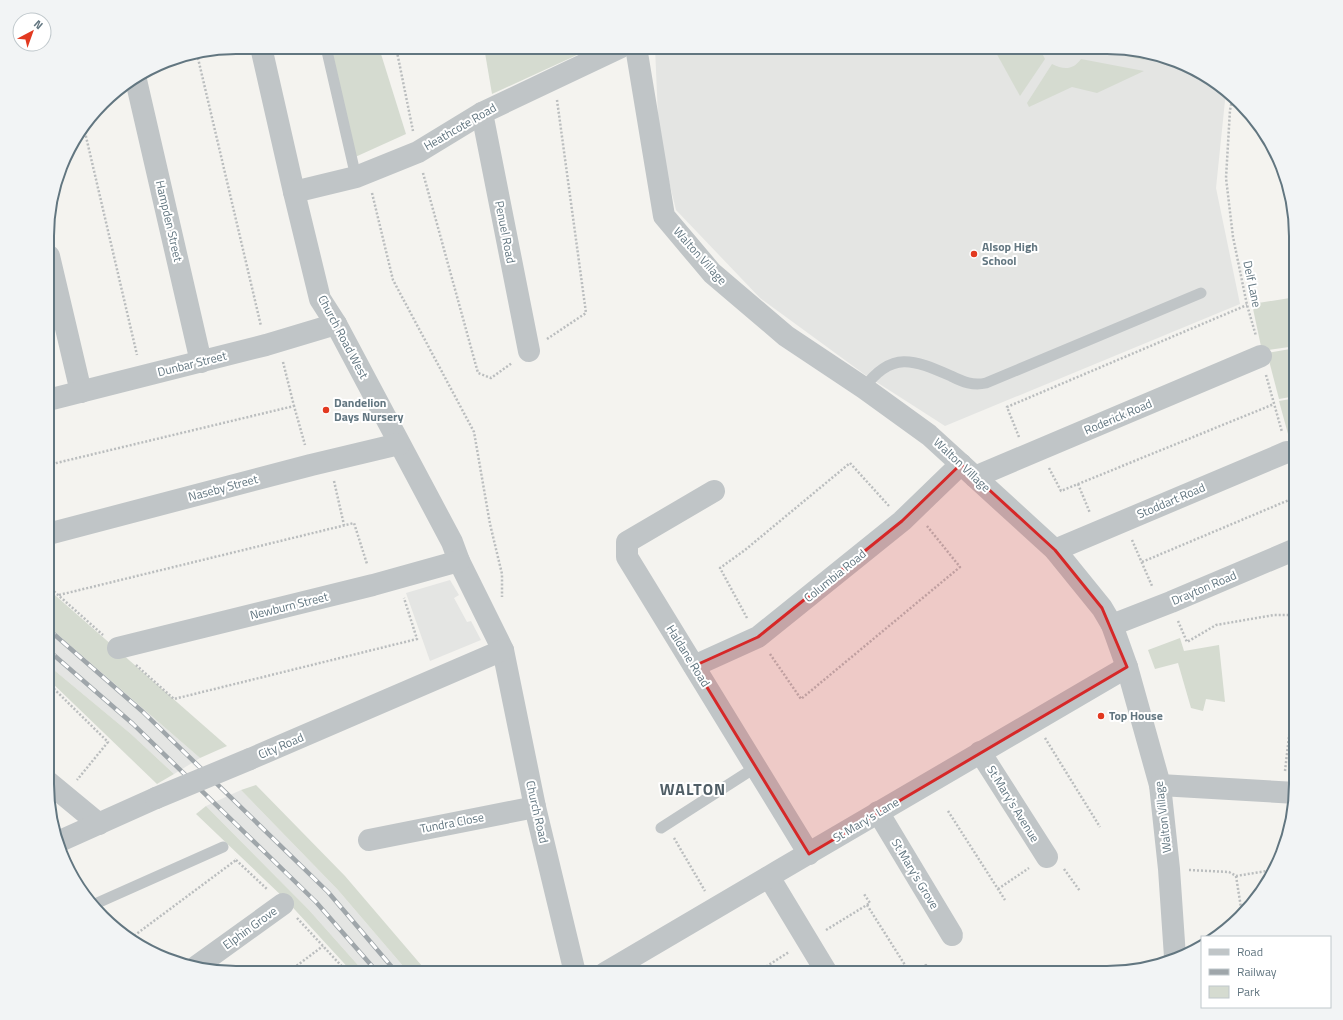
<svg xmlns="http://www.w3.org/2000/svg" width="1343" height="1020" font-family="'Titillium Web',sans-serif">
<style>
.built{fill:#e4e5e3}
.green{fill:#d5dbd0}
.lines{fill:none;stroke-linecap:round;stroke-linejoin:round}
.path{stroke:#babdbe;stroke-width:2.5;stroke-dasharray:2 2;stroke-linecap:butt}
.lane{stroke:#c0c5c7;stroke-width:11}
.street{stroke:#c0c5c7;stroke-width:22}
.rail-casing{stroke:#9fa6aa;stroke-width:4.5}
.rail{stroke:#fff;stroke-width:3;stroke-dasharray:9;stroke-linecap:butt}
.street-bridge{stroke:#c0c5c7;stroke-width:22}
.marked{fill:#d62828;fill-opacity:0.2;stroke:#d62828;stroke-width:3;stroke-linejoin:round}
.poi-dot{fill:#e23920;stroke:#fff;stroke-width:1.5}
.labels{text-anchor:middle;stroke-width:4;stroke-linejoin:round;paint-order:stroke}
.street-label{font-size:12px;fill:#627680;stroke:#fff}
.poi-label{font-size:12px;font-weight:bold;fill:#627680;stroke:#fff;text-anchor:start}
.district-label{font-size:16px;font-weight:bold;letter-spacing:1px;fill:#505e66;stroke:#fff}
.rim{fill:none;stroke:#627680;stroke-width:2}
</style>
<rect width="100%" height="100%" fill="#f4f3ef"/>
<!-- built -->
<g class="built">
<polygon points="655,47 1119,47 1179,61 1226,91 1216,188 1240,304 945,426 864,374 760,298 676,210 659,141"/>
<polygon points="450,580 459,595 454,598 467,622 471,621 481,640 430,661 406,593"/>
<polygon points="48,626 200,758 174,774 131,734 48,665"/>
<polygon points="241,790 338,890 409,973 365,973 309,910 206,806"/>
</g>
<!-- green -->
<g class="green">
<polygon points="329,47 380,47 381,54 406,134 353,158"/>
<polygon points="484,47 575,47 577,55 492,94"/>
<polygon points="1123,48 1148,54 1144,60 1122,55"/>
<polygon points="994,49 1042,53 1045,59 1020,96"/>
<path d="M 1081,59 L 1144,71 L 1097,93 L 1072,87 L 1029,107 L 1027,103 L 1052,64 C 1064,70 1073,70 1081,59 Z"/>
<polygon points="1296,297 1296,346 1262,351 1252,304"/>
<polygon points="1296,348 1296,396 1279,399 1267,353"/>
<polygon points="1296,398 1296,444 1291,445 1279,401"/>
<polygon points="48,589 227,746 200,758 48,626"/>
<polygon points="1180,638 1184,651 1219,645 1225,702 1206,699 1203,711 1191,708 1178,663 1155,669 1148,650"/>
<polygon points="48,665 131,734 174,774 157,784 48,679"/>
<polygon points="256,785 345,876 428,973 409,973 338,890 241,790"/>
<polygon points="206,806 309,910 365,973 353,973 285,899 196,814"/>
</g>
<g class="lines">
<!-- path -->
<g class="path">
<polyline points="396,47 413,131"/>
<polyline points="197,54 261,326"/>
<polyline points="1233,96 1230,110 1226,178 1233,237 1247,305 1256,336"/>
<polyline points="84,128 137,355"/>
<polyline points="423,173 478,373 491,378 512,363"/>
<polyline points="372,193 393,280 474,432 490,524 502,574 502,597"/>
<polyline points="547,339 586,313 557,100"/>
<polyline points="283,362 294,406"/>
<polyline points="1266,375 1282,432"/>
<polyline points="1019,437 1007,407 1247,305"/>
<polyline points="48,465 294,406 305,445"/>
<polyline points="1049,468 1061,491 1274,404"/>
<polyline points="334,481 344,525"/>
<polyline points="1078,484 1090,513"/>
<polyline points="1132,540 1152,586"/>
<polyline points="1142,562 1296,497"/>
<polyline points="48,586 103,635"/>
<polyline points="59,595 354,523 367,564"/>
<polyline points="747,618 720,568 745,550 850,463 889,506"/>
<polyline points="1178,621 1187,642 1216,625 1274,615 1296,615"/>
<polyline points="770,654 801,699 960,567 927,526"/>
<polyline points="136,665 174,699 417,639 404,598"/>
<polyline points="48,683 108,742 77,780"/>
<polyline points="1045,738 1100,827"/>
<polyline points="1285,771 1296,676"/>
<polyline points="948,811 1005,900"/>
<polyline points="674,838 705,891"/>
<polyline points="236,860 268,890"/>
<polyline points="1064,869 1080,891"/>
<polyline points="1189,870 1229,872 1236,876 1273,870"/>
<polyline points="1236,876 1242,914"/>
<polyline points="998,889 1029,868"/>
<polyline points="867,905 905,965"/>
<polyline points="297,918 348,973"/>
<polyline points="110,924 112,926"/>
<polyline points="826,930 870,903 864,894"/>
<polyline points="131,938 236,860 235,859"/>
<polyline points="287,973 323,946"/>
<polyline points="756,973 789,952"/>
<polyline points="915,973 926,965 930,973"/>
</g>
<!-- lane -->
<g class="lane">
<polyline points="326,47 356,177"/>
<path d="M 864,388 C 892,350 914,360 951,376 C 963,382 973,386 986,383 L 1201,293"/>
<polyline points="661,828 756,767"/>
<polyline points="95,904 223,847"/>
</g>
<!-- street -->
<g class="street">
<polyline points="261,47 294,192 320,299 336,324 452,542 459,561 503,650 535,807 575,973"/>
<polyline points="636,47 664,216 712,273 786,336 864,388 929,435 1055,550 1102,608 1112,625 1127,667 1160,785 1169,869 1175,957"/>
<polyline points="136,80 201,362"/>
<polyline points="482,113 529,351"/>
<polyline points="294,192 356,177 418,152 482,113 621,47"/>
<polyline points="49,256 81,392"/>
<polyline points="48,400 266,345 336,324"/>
<polyline points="975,477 1261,356"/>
<polyline points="714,491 627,542 627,557 809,854"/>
<polyline points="48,534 311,465 399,444"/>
<polyline points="1055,550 1287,452"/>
<polyline points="1112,625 1171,602 1296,549"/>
<polyline points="118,648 373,585 459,561"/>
<polyline points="694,666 758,637 902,521 961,464"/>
<polyline points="980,752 1047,857"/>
<polyline points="250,759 503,650"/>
<polyline points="47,781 99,824"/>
<polyline points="1160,785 1296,793"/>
<polyline points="878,812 952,935"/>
<polyline points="369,840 535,807"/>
<polyline points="60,841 156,798"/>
<polyline points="769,877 827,973"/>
<polyline points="197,966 283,904"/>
<path d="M 605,973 C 779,871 952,768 1127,667"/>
</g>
<!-- rail casing -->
<g class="rail-casing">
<g id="rail">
<polyline points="48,629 143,712 328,892 397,973"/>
<polyline points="48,650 133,724 316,902 378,973"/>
</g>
</g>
<!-- rail -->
<use href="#rail" class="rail"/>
<!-- street-bridge -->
<polyline class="street-bridge" points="156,798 250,759"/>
</g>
<!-- marked area -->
<path class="marked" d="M 961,464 L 1055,550 L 1102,608 L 1127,667 L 809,854 L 694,666 L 758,637 L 902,521 Z"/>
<!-- markers -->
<g class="poi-dot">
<circle cx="974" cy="254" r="4"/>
<circle cx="326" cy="410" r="4"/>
<circle cx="1101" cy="716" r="4"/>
</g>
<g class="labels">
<!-- street labels -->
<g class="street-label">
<text transform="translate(460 127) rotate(-30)" y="4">Heathcote Road</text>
<text transform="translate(169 221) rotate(77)" y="4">Hampden Street</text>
<text transform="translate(505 232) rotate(79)" y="4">Penuel Road</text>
<text transform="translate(700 256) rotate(48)" y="4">Walton Village</text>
<text transform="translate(1252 284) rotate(78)" y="4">Delf Lane</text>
<text transform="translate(343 337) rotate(62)" y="4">Church Road West</text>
<text transform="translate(192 364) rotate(-14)" y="4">Dunbar Street</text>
<text transform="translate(1118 417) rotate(-23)" y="4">Roderick Road</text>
<text transform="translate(962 465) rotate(43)" y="4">Walton Village</text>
<text transform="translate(223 488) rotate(-15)" y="4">Naseby Street</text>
<text transform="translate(1171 501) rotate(-23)" y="4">Stoddart Road</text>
<text transform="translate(835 576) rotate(-39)" y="4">Columbia Road</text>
<text transform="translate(1204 588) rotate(-23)" y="4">Drayton Road</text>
<text transform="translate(289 606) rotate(-14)" y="4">Newburn Street</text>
<text transform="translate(688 656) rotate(58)" y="4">Haldane Road</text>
<text transform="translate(281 746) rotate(-23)" y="4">City Road</text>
<text transform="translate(1013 804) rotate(58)" y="4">St Mary's Avenue</text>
<text transform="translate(537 812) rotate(77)" y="4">Church Road</text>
<text transform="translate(1163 817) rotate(-97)" y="4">Walton Village</text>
<text transform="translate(866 820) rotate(-31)" y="4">St Mary's Lane</text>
<text transform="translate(452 823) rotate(-11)" y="4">Tundra Close</text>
<text transform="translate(915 874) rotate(59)" y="4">St Mary's Grove</text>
<text transform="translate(250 928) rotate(-36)" y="4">Elphin Grove</text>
</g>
<!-- poi labels -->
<g class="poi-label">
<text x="982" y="251">Alsop High<tspan x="982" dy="14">School</tspan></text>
<text x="334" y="407">Dandelion<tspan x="334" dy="14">Days Nursery</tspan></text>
<text x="1109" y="720">Top House</text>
</g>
<!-- district labels -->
<g class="district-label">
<text x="693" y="795">WALTON</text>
</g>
</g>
<!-- crop -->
<path d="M0 0H1343V1020H0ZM236 54H1107A182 182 0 0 1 1289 236V784A182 182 0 0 1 1107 966H236A182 182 0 0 1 54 784V236A182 182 0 0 1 236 54Z" fill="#f2f4f5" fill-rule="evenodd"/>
<path class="rim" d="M236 54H1107A182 182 0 0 1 1289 236V784A182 182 0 0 1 1107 966H236A182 182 0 0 1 54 784V236A182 182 0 0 1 236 54Z"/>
<!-- legend -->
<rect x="1201" y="936" width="130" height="72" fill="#ffffff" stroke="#c0c8cc"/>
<rect x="1209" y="949" width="20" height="6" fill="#c0c5c7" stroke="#c0c8cc"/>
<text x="1237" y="956" font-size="12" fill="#627680">Road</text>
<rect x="1209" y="969" width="20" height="6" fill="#9fa6aa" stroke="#c0c8cc"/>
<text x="1237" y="976" font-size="12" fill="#627680">Railway</text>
<rect x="1209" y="986" width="20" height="12" fill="#d5dbd0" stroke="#c0c8cc"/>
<text x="1237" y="996" font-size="12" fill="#627680">Park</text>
<!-- north arrow -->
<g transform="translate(32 32) rotate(41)"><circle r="19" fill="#ffffff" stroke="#c0c8cc"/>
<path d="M0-3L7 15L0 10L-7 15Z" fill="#e23920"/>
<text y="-6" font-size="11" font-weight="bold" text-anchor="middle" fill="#627680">N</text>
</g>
</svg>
